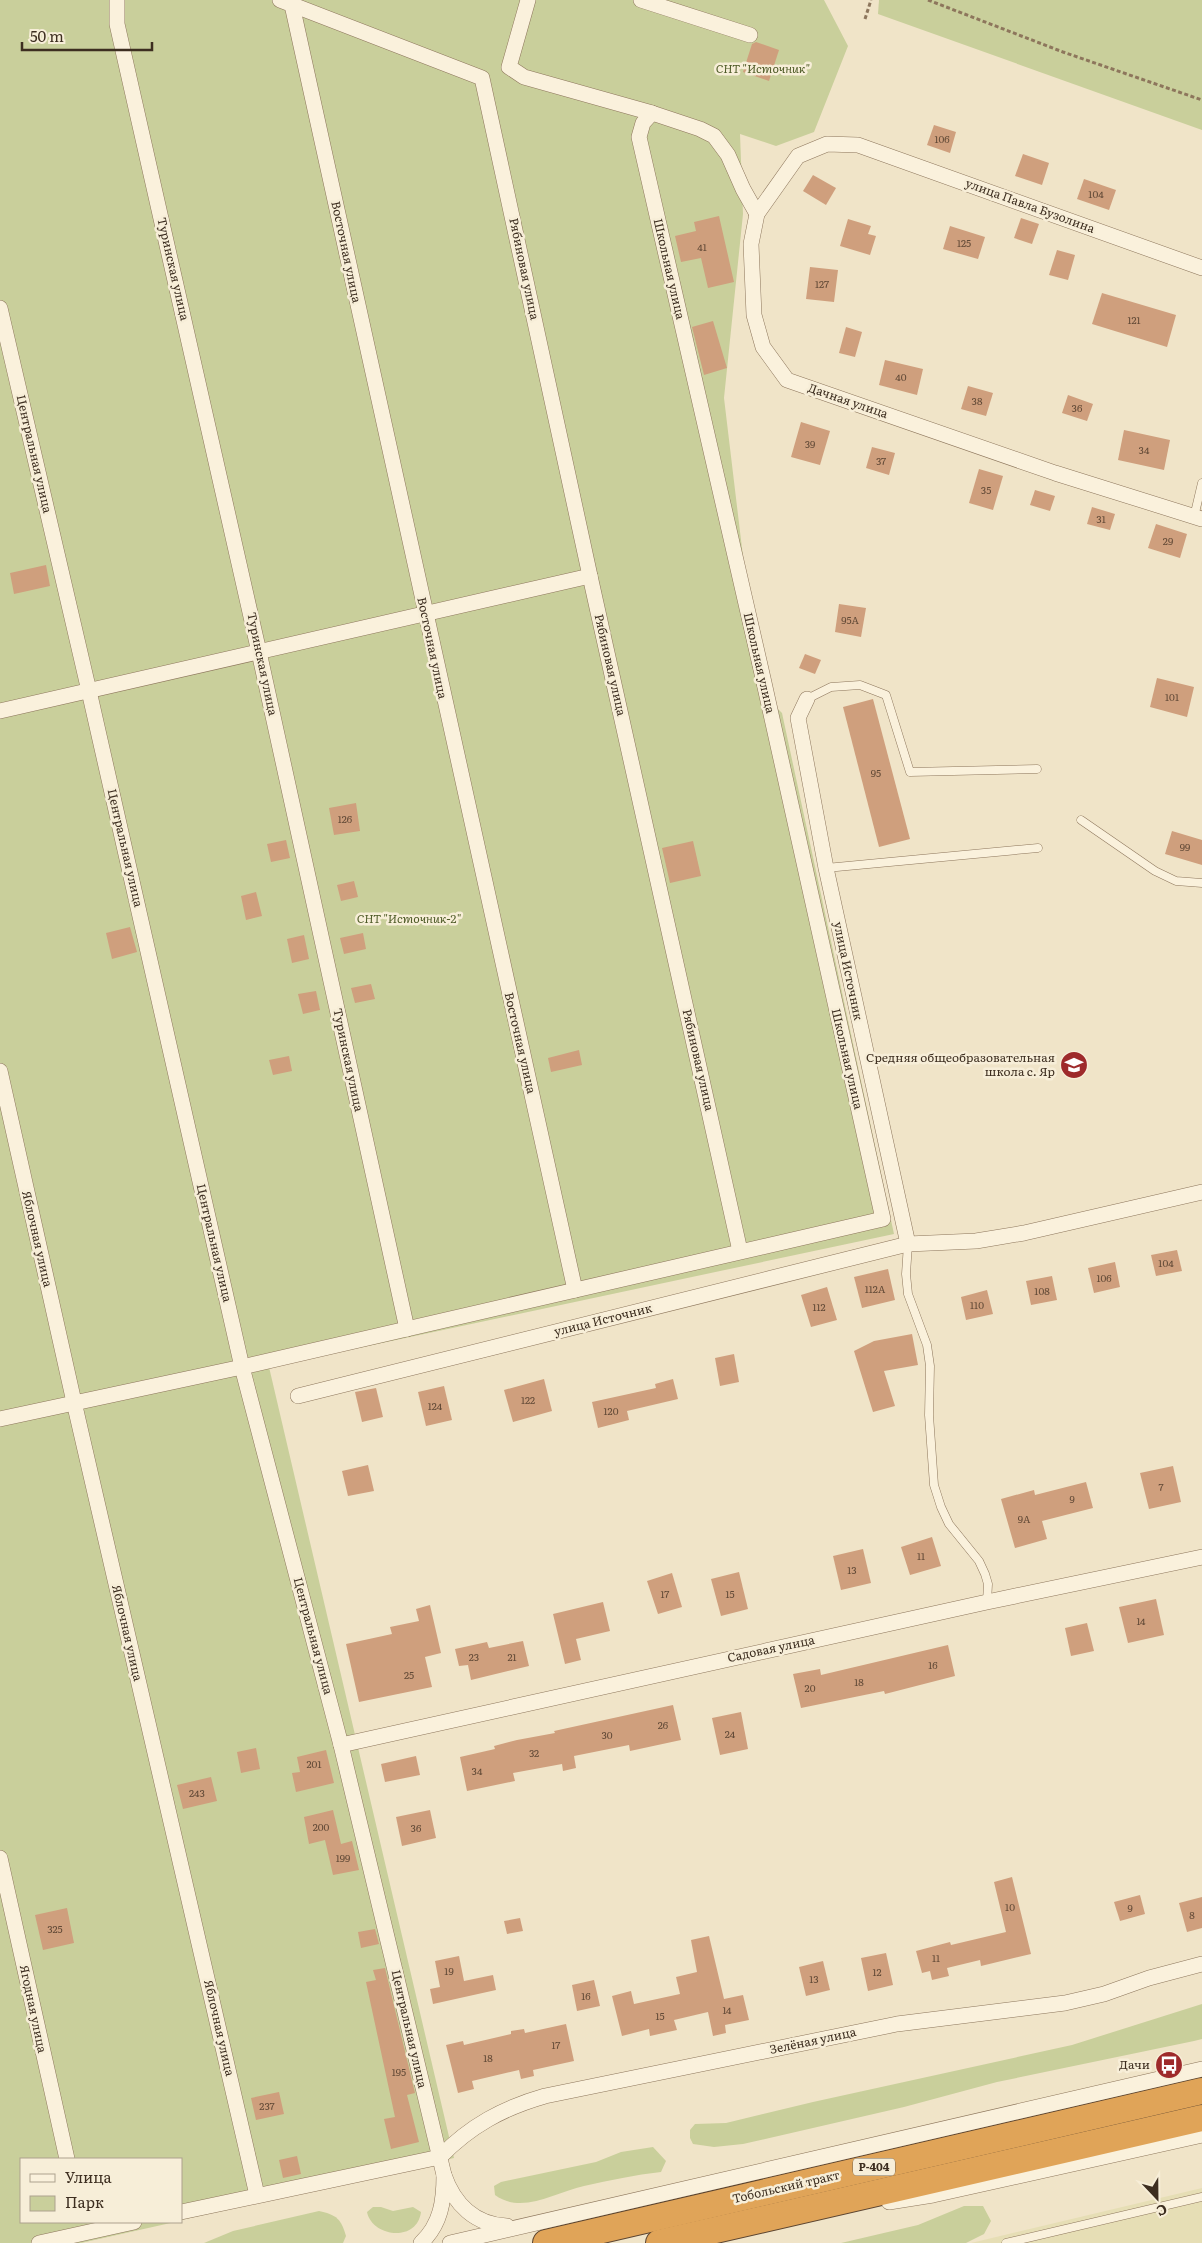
<svg xmlns="http://www.w3.org/2000/svg" width="1202" height="2243" font-family="Literata,serif">
<style>
.farmland{fill:#e6deb5}
.green{fill:#c9cf9b}
.building{fill:#cf9f7d}
.lines{fill:none;stroke-linecap:round;stroke-linejoin:round}
.lane-casing{stroke:#8d765c;stroke-width:9}
.street-casing{stroke:#8d765c;stroke-width:16}
.highway-casing{stroke:#5b4430;stroke-width:28}
.path{stroke:#8d765c;stroke-width:3;stroke-dasharray:4 2.5;stroke-linecap:butt}
.lane{stroke:#faf1dc;stroke-width:8}
.street{stroke:#faf1dc;stroke-width:15}
.highway{stroke:#e0a458;stroke-width:26}
.labels{text-anchor:middle;stroke-width:5;stroke-linejoin:round;paint-order:stroke}
.number-label{font-size:10px;fill:#624a37}
.shield{fill:#f7eed8;stroke:#756857;stroke-width:1}
.shield-label{font-size:11px;font-weight:bold;fill:#3d2e20}
.park-label{font-size:12px;font-style:italic;fill:#4d5a26;stroke:#f7eed8}
.street-label{font-size:12px;fill:#3d2e20;stroke:#f7eed8}
.poi-label{font-size:12px;fill:#3d2e20;stroke:#f7eed8;text-anchor:end}
</style>
<rect width="100%" height="100%" fill="#f0e4c8"/>
<!-- farmland -->
<polygon class="farmland" points="1202,2188 1202,2243 971,2243"/>
<!-- green -->
<g class="green">
<polygon points="0,0 824,0 848,46 814,132 776,146 740,134 743,214 724,398 759,690 782,713 894,1234 269,1367 454,2158 181,2220 181,2159 21,2159 21,2222 175,2222 81,2243 0,2243"/>
<polygon points="879,0 1202,0 1202,130 878,14"/>
<polygon points="1202,2004 1202,2039 1194,2041 997,2082 904,2107 743,2144 714,2147 693,2144 690,2138 690,2130 695,2124 726,2123 813,2102 1072,2045"/>
<path d="M 653,2147 L 666,2161 L 661,2172 C 635,2175 610,2180 584,2186 C 556,2192 522,2215 495,2195 L 494,2186 L 501,2182 L 596,2162 L 621,2152 Z"/>
<polygon points="964,2206 983,2206 991,2221 984,2234 966,2243 841,2243 918,2225"/>
<path d="M 373,2207 L 381,2207 L 393,2211 L 413,2207 L 421,2212 C 417,2243 372,2237 367,2212 Z"/>
<path d="M 319,2211 C 337,2215 341,2219 346,2236 L 343,2243 L 204,2243 L 233,2231 Z"/>
</g>
<!-- building -->
<g class="building">
<polygon points="756,42 779,50 769,81 743,72 752,44"/>
<polygon points="934,125 956,132 950,153 927,145"/>
<polygon points="1023,154 1049,163 1042,185 1015,176"/>
<polygon points="813,175 836,188 826,205 803,191"/>
<polygon points="1084,179 1116,190 1109,210 1077,199"/>
<polygon points="719,216 734,282 708,288 701,258 681,262 675,236 696,231 694,222"/>
<polygon points="1021,218 1039,224 1032,244 1014,238"/>
<polygon points="848,219 871,226 868,234 876,236 870,255 840,246"/>
<polygon points="950,226 985,237 978,259 943,249"/>
<polygon points="1057,250 1075,255 1068,280 1049,275"/>
<polygon points="810,267 838,270 834,302 806,299"/>
<polygon points="1102,293 1176,315 1167,347 1092,324"/>
<polygon points="713,321 727,368 704,375 692,327"/>
<polygon points="846,327 862,332 855,357 839,353"/>
<polygon points="885,360 923,369 917,395 879,385"/>
<polygon points="968,386 993,393 986,416 961,409"/>
<polygon points="1068,395 1093,404 1087,421 1062,413"/>
<polygon points="801,422 830,431 820,465 791,457"/>
<polygon points="1124,430 1170,440 1164,470 1118,460"/>
<polygon points="872,447 895,453 889,475 866,468"/>
<polygon points="979,469 1003,476 993,510 969,503"/>
<polygon points="1035,490 1055,496 1050,511 1030,505"/>
<polygon points="1092,507 1115,514 1110,530 1087,524"/>
<polygon points="1156,524 1187,534 1180,558 1148,548"/>
<polygon points="46,565 50,586 14,594 10,573"/>
<polygon points="839,604 866,608 861,637 835,632"/>
<polygon points="805,654 821,660 815,674 799,668"/>
<polygon points="1157,678 1194,687 1187,717 1150,707"/>
<polygon points="873,699 910,839 879,847 843,707"/>
<polygon points="356,803 360,831 334,835 329,808"/>
<polygon points="1172,831 1202,840 1202,865 1165,854"/>
<polygon points="286,840 290,858 271,862 267,844"/>
<polygon points="693,841 701,876 670,883 662,848"/>
<polygon points="354,881 358,897 341,901 337,885"/>
<polygon points="256,892 262,916 246,920 241,896"/>
<polygon points="130,927 137,952 112,959 106,933"/>
<polygon points="363,933 366,949 344,954 340,938"/>
<polygon points="304,935 309,959 292,963 287,939"/>
<polygon points="371,984 375,999 355,1003 351,988"/>
<polygon points="316,991 320,1010 303,1014 298,994"/>
<polygon points="579,1050 582,1065 551,1072 548,1058"/>
<polygon points="289,1056 292,1071 273,1075 269,1060"/>
<polygon points="1177,1250 1182,1271 1156,1276 1151,1255"/>
<polygon points="1115,1262 1120,1287 1094,1293 1088,1268"/>
<polygon points="888,1269 895,1300 862,1308 854,1277"/>
<polygon points="1052,1276 1057,1300 1031,1305 1026,1281"/>
<polygon points="827,1287 837,1320 811,1327 801,1295"/>
<polygon points="987,1290 993,1314 966,1320 961,1297"/>
<polygon points="912,1334 918,1365 884,1371 895,1406 873,1412 854,1351 874,1341"/>
<polygon points="734,1354 739,1382 720,1386 715,1358"/>
<polygon points="544,1379 552,1411 513,1422 504,1390"/>
<polygon points="673,1379 678,1399 627,1411 629,1420 598,1428 592,1402 656,1388 655,1384"/>
<polygon points="444,1386 452,1420 426,1426 418,1392"/>
<polygon points="376,1388 383,1417 362,1422 355,1392"/>
<polygon points="368,1465 374,1491 348,1496 342,1471"/>
<polygon points="1173,1466 1181,1502 1149,1509 1140,1473"/>
<polygon points="1086,1482 1093,1508 1042,1521 1047,1539 1015,1548 1001,1499 1034,1490 1035,1495"/>
<polygon points="932,1537 941,1566 910,1575 901,1547"/>
<polygon points="863,1549 871,1583 841,1590 833,1556"/>
<polygon points="739,1572 748,1609 721,1616 711,1579"/>
<polygon points="672,1573 682,1607 658,1614 647,1581"/>
<polygon points="1156,1599 1164,1635 1128,1643 1119,1607"/>
<polygon points="603,1602 610,1631 576,1639 581,1660 565,1664 553,1614"/>
<polygon points="430,1605 441,1653 425,1657 432,1687 359,1702 346,1644 392,1634 390,1627 419,1621 416,1609"/>
<polygon points="1087,1623 1094,1651 1071,1656 1065,1628"/>
<polygon points="523,1641 529,1666 471,1680 468,1665 459,1666 455,1649 487,1642 489,1648"/>
<polygon points="948,1645 955,1676 885,1694 884,1691 801,1708 793,1674 820,1669 821,1675"/>
<polygon points="673,1705 681,1740 630,1751 629,1745 574,1756 576,1768 563,1771 562,1764 513,1773 515,1781 467,1791 460,1757 495,1749 494,1746 517,1740 555,1733 554,1731"/>
<polygon points="741,1712 748,1749 720,1755 712,1718"/>
<polygon points="256,1748 260,1769 241,1773 237,1752"/>
<polygon points="326,1750 334,1783 296,1792 292,1773 300,1772 297,1757"/>
<polygon points="416,1756 420,1775 385,1782 381,1764"/>
<polygon points="211,1777 217,1801 183,1809 177,1785"/>
<polygon points="333,1810 341,1844 352,1841 359,1870 333,1875 325,1840 309,1844 304,1817"/>
<polygon points="430,1810 436,1838 402,1846 396,1817"/>
<polygon points="1012,1877 1031,1954 981,1966 980,1960 947,1968 949,1976 932,1980 930,1971 922,1973 916,1951 950,1942 951,1945 1006,1932 994,1882"/>
<polygon points="1140,1895 1145,1914 1120,1921 1114,1902"/>
<polygon points="1202,1897 1202,1928 1187,1932 1179,1903"/>
<polygon points="67,1908 74,1943 43,1950 35,1915"/>
<polygon points="520,1918 523,1931 507,1934 504,1921"/>
<polygon points="375,1929 379,1944 361,1948 358,1932"/>
<polygon points="709,1936 724,1999 743,1995 749,2020 725,2025 726,2033 713,2036 708,2012 674,2020 677,2030 650,2036 649,2029 622,2036 612,1996 631,1991 634,2004 680,1994 676,1977 697,1972 691,1940"/>
<polygon points="886,1953 893,1985 868,1991 861,1958"/>
<polygon points="459,1956 464,1981 493,1975 496,1990 433,2004 430,1989 440,1987 435,1961"/>
<polygon points="823,1961 830,1990 806,1996 799,1967"/>
<polygon points="385,1968 415,2093 407,2095 419,2142 391,2149 384,2119 395,2117 366,1982 376,1980 373,1970"/>
<polygon points="594,1980 600,2006 577,2011 572,1985"/>
<polygon points="566,2024 574,2061 533,2070 534,2076 521,2079 519,2070 472,2081 474,2089 458,2093 446,2045 463,2041 464,2045 511,2034 511,2031 524,2029 525,2033"/>
<polygon points="279,2092 284,2114 256,2120 251,2098"/>
<polygon points="297,2156 301,2174 283,2178 279,2160"/>
</g>
<g class="lines">
<!-- lane casing -->
<g class="lane-casing">
<g id="lane">
<polyline points="1194,517 1202,483"/>
<polyline points="807,699 831,687 860,685 886,695 910,772 1037,769"/>
<polyline points="1081,820 1155,871 1176,881 1202,883"/>
<polyline points="826,868 1038,848"/>
<polyline points="908,1244 906,1274 908,1294 927,1345 930,1366 929,1415 934,1485 941,1507 949,1524 979,1561 985,1574 988,1584 987,1602"/>
<polyline points="1006,2243 1202,2197"/>
</g>
</g>
<!-- street casing -->
<g class="street-casing">
<g id="street">
<polyline points="117,0 117,24 259,652 407,1329"/>
<polyline points="280,0 482,78 590,576 740,1251"/>
<polyline points="528,0 509,67 524,77 652,113 700,129 714,136 728,155 743,189 757,214"/>
<polyline points="641,0 750,35"/>
<polyline points="292,5 575,1290"/>
<polyline points="1202,268 858,145 827,144 798,156 757,214 751,244 754,315 763,347 787,380 1055,473 1202,519"/>
<polyline points="0,308 89,691 242,1367 341,1745 444,2175"/>
<polyline points="807,699 798,718 826,868 908,1244"/>
<polyline points="0,711 590,576"/>
<polyline points="0,1071 74,1402 257,2195"/>
<polyline points="298,1396 908,1244 976,1241 1024,1233 1202,1192"/>
<polyline points="0,1419 242,1367 883,1219 763,678 639,137 643,123 652,113"/>
<polyline points="341,1745 987,1602 1202,1557"/>
<polyline points="0,1858 67,2159"/>
<polyline points="889,2202 933,2195 1202,2135"/>
<path d="M 181,2212 L 440,2157 C 470,2126 503,2108 545,2096 L 897,2024 L 1065,2003 L 1104,1994 L 1149,1978 L 1202,1964"/>
<polyline points="39,2243 134,2222"/>
<path d="M 421,2243 C 441,2224 444,2201 444,2175 C 454,2204 475,2225 507,2226"/>
<polyline points="450,2243 1202,2069"/>
</g>
</g>
<!-- highway casing -->
<g class="highway-casing">
<g id="highway">
<polyline points="546,2243 1202,2091"/>
<polyline points="659,2243 1202,2118"/>
</g>
</g>
<!-- path -->
<g class="path">
<polyline points="928,0 1063,52 1202,100"/>
<polyline points="865,19 871,0"/>
</g>
<!-- lane -->
<use href="#lane" class="lane"/>
<!-- street -->
<use href="#street" class="street"/>
<!-- highway -->
<use href="#highway" class="highway"/>
</g>
<!-- icons -->
<defs>
<g id="school-disc" transform="scale(1.4375)"><circle r="9.5" fill="#9e2a2b" stroke="#f7eed8"/><path d="M0-5L7-2L0 1L-7-2ZM-4 1L0 2.5L4 1V4Q0 6-4 4Z" fill="#fff"/></g>
<g id="bus-disc" transform="scale(1.4375)"><circle r="9.5" fill="#9e2a2b" stroke="#f7eed8"/><path d="M-5-6H5V4H4V6H2V4H-2V6H-4V4H-5ZM-3.5-4V0h7V-4ZM-3.5 1.2v1.5H-2V1.2ZM2 1.2v1.5H3.5V1.2Z" fill="#fff"/></g>
</defs>
<g fill-rule="evenodd">
<use href="#school-disc" x="1074" y="1065"/>
<use href="#bus-disc" x="1169" y="2065"/>
</g>
<g class="labels">
<!-- number labels -->
<g class="number-label">
<text x="942" y="143">106</text>
<text x="1096" y="198">104</text>
<text x="964" y="247">125</text>
<text x="702" y="251">41</text>
<text x="822" y="288">127</text>
<text x="1134" y="324">121</text>
<text x="901" y="381">40</text>
<text x="977" y="405">38</text>
<text x="1077" y="412">36</text>
<text x="810" y="448">39</text>
<text x="1144" y="454">34</text>
<text x="881" y="465">37</text>
<text x="986" y="494">35</text>
<text x="1101" y="523">31</text>
<text x="1168" y="545">29</text>
<text x="850" y="624">95А</text>
<text x="1172" y="701">101</text>
<text x="876" y="777">95</text>
<text x="345" y="823">126</text>
<text x="1185" y="851">99</text>
<text x="1166" y="1267">104</text>
<text x="1104" y="1282">106</text>
<text x="875" y="1293">112А</text>
<text x="1042" y="1295">108</text>
<text x="977" y="1309">110</text>
<text x="819" y="1311">112</text>
<text x="528" y="1404">122</text>
<text x="435" y="1410">124</text>
<text x="611" y="1415">120</text>
<text x="1161" y="1491">7</text>
<text x="1072" y="1503">9</text>
<text x="1024" y="1523">9А</text>
<text x="921" y="1560">11</text>
<text x="852" y="1574">13</text>
<text x="665" y="1598">17</text>
<text x="730" y="1598">15</text>
<text x="1141" y="1625">14</text>
<text x="474" y="1661">23</text>
<text x="512" y="1661">21</text>
<text x="933" y="1669">16</text>
<text x="409" y="1679">25</text>
<text x="859" y="1686">18</text>
<text x="810" y="1692">20</text>
<text x="663" y="1729">26</text>
<text x="730" y="1738">24</text>
<text x="607" y="1739">30</text>
<text x="534" y="1757">32</text>
<text x="314" y="1768">201</text>
<text x="477" y="1775">34</text>
<text x="197" y="1797">243</text>
<text x="321" y="1831">200</text>
<text x="416" y="1832">36</text>
<text x="343" y="1862">199</text>
<text x="1010" y="1911">10</text>
<text x="1130" y="1912">9</text>
<text x="1192" y="1919">8</text>
<text x="55" y="1933">325</text>
<text x="936" y="1962">11</text>
<text x="449" y="1975">19</text>
<text x="877" y="1976">12</text>
<text x="814" y="1983">13</text>
<text x="586" y="2000">16</text>
<text x="727" y="2014">14</text>
<text x="660" y="2020">15</text>
<text x="556" y="2049">17</text>
<text x="488" y="2062">18</text>
<text x="399" y="2076">195</text>
<text x="267" y="2110">237</text>
</g>
<!-- shield labels -->
<rect class="shield" x="853" y="2158.5" width="42" height="17" rx="4"/>
<g class="shield-label">
<text x="874" y="2171">Р-404</text>
</g>
<!-- park labels -->
<g class="park-label">
<text x="763" y="73">СНТ "Источник"</text>
<text x="409" y="923">СНТ "Источник-2"</text>
</g>
<!-- street labels -->
<g class="street-label">
<text transform="translate(1030 206) rotate(20)" y="4">улица Павла Бузолина</text>
<text transform="translate(346 252) rotate(78)" y="4">Восточная улица</text>
<text transform="translate(173 269) rotate(77)" y="4">Туринская улица</text>
<text transform="translate(524 269) rotate(78)" y="4">Рябиновая улица</text>
<text transform="translate(669 269) rotate(77)" y="4">Школьная улица</text>
<text transform="translate(848 401) rotate(19)" y="4">Дачная улица</text>
<text transform="translate(34 454) rotate(77)" y="4">Центральная улица</text>
<text transform="translate(432 648) rotate(78)" y="4">Восточная улица</text>
<text transform="translate(759 663) rotate(77)" y="4">Школьная улица</text>
<text transform="translate(262 664) rotate(78)" y="4">Туринская улица</text>
<text transform="translate(610 665) rotate(77)" y="4">Рябиновая улица</text>
<text transform="translate(125 848) rotate(77)" y="4">Центральная улица</text>
<text transform="translate(848 971) rotate(78)" y="4">улица Источник</text>
<text transform="translate(520 1043) rotate(77)" y="4">Восточная улица</text>
<text transform="translate(847 1059) rotate(77)" y="4">Школьная улица</text>
<text transform="translate(348 1060) rotate(78)" y="4">Туринская улица</text>
<text transform="translate(698 1060) rotate(77)" y="4">Рябиновая улица</text>
<text transform="translate(37 1239) rotate(77)" y="4">Яблочная улица</text>
<text transform="translate(214 1243) rotate(77)" y="4">Центральная улица</text>
<text transform="translate(603 1320) rotate(-14)" y="4">улица Источник</text>
<text transform="translate(127 1633) rotate(77)" y="4">Яблочная улица</text>
<text transform="translate(313 1636) rotate(75)" y="4">Центральная улица</text>
<text transform="translate(771 1649) rotate(-12)" y="4">Садовая улица</text>
<text transform="translate(33 2009) rotate(78)" y="4">Ягодная улица</text>
<text transform="translate(219 2028) rotate(77)" y="4">Яблочная улица</text>
<text transform="translate(409 2029) rotate(77)" y="4">Центральная улица</text>
<text transform="translate(813 2041) rotate(-12)" y="4">Зелёная улица</text>
<text transform="translate(786 2187) rotate(-13)" y="4">Тобольский тракт</text>
</g>
<!-- poi labels -->
<g class="poi-label">
<text x="1055" y="1062">Средняя общеобразовательная<tspan x="1055" dy="14">школа с. Яр</tspan></text>
<text x="1150" y="2069">Дачи</text>
</g>
</g>
<!-- legend -->
<rect x="20" y="2158" width="162" height="65" fill="#f7eed8" stroke="#ada18e"/>
<rect x="30" y="2174" width="25" height="8" fill="#faf1dc" stroke="#ada18e"/>
<text x="65" y="2183" font-size="15" fill="#3d2e20">Улица</text>
<rect x="30" y="2196" width="25" height="15" fill="#c9cf9b" stroke="#ada18e"/>
<text x="65" y="2208" font-size="15" fill="#3d2e20">Парк</text>
<!-- north arrow -->
<g transform="translate(1157 2198) rotate(158)" stroke="#f7eed8" stroke-width="4" paint-order="stroke">
<path d="M0-4L9 19L0 12L-9 19Z" fill="#3d2e20"/>
<text y="-8" font-size="14" font-weight="bold" text-anchor="middle" fill="#3d2e20">С</text>
</g>
<!-- scale -->
<path d="M22 42v8h130v-8" fill="none" stroke="#3d2e20" stroke-width="2.5"/>
<text x="30" y="42" font-size="15" fill="#3d2e20" stroke="#f7eed8" stroke-width="4" paint-order="stroke">50 m</text>
</svg>
